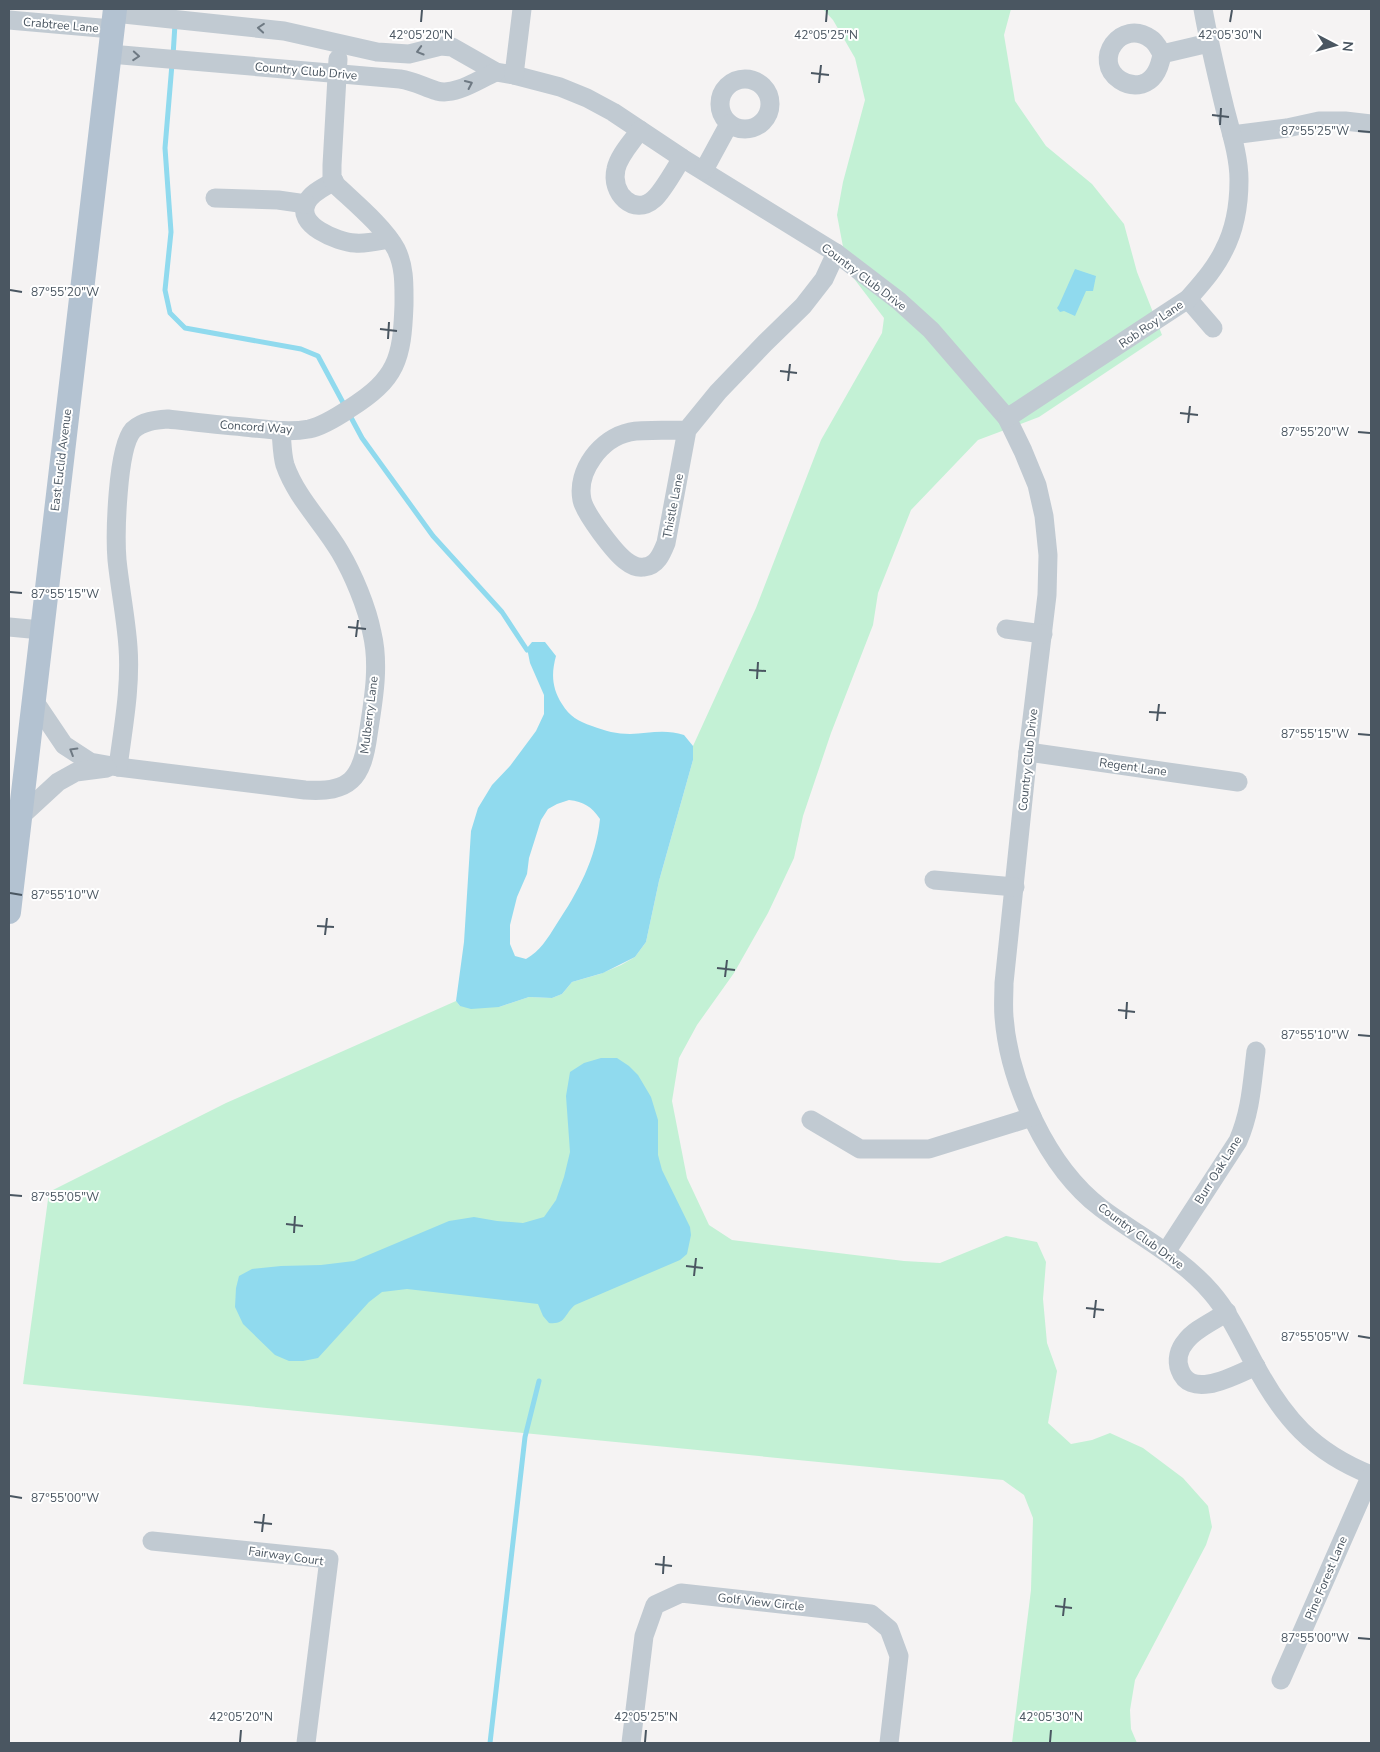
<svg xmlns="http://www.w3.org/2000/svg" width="1380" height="1752" font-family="'Nunito Sans',sans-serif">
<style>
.green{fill:#c3f1d5}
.water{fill:#90daee;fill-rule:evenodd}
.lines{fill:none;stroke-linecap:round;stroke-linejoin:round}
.stream{stroke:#90daee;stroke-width:5}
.minor{stroke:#c1cad2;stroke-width:19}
.major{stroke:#b3c2d1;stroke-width:24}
.oneway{stroke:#6e7983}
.ticks{fill:none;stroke:#4a5661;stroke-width:2}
.labels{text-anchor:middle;stroke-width:4;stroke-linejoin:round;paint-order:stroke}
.street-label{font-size:12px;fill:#4a5661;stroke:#fff}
.ticks-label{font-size:12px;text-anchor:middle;fill:#4a5661;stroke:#fff;stroke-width:4;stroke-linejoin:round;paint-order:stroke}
</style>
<rect width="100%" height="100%" fill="#f5f3f3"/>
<!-- green -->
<polygon class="green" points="823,9 1011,9 1004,35 1015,101 1046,146 1092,184 1124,224 1137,272 1162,335 1039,417 978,440 911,510 878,593 873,625 831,733 803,816 794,858 768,913 734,973 697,1025 679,1058 672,1101 687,1178 709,1225 732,1240 904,1261 940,1263 1006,1236 1037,1242 1046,1262 1043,1299 1047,1343 1057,1371 1048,1423 1071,1444 1092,1440 1110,1433 1143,1448 1183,1478 1208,1506 1212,1527 1206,1545 1135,1680 1130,1710 1131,1729 1137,1743 1012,1743 1031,1590 1033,1518 1024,1495 1003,1480 23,1384 49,1192 226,1103 456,1001 460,1006 499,1007 529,997 552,998 562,994 572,982 600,974 621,965 635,957 646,942 659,881 693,760 693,746 756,608 821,440 882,333 884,318 852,276 844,252 837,215 843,182 865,100 855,58 833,20"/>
<!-- water -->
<g class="water">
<polygon points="1075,269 1096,276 1093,291 1086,291 1075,316 1064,311 1060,312 1057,308 1059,305"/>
<path d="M 532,642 L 545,642 L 556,656 C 551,674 552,688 562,704 C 570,717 578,721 592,726 C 605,731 617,734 630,734 C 649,733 666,729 684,735 L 693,746 L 693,760 L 659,881 L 646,942 L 635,957 L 603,973 L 572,982 L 562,994 L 552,998 L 529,997 L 499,1007 L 471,1009 L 460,1006 L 456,1001 L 464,942 L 471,831 L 478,808 L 492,785 L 510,766 L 536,731 L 544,714 L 544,695 L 530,663 L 527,648 ZM 569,800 C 584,802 591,806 600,819 C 596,859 578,892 556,925 C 548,938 540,951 526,959 L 515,956 L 510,944 L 510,925 L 517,897 L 527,874 L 529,858 L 541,820 L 548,809 L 557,804 Z"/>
<path d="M 601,1058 L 617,1058 L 629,1066 L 638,1075 L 651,1097 L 658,1120 L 658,1155 L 662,1170 L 690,1227 L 691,1235 L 687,1254 L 680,1260 L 575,1305 C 564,1314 566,1325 549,1323 L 543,1316 L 538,1304 L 407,1289 L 382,1292 L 369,1302 L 318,1358 L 303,1361 L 289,1361 L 275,1355 L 243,1324 L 235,1307 L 236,1288 L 239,1276 L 252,1269 L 281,1266 L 321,1265 L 354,1261 L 449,1221 L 474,1217 L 497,1221 L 523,1223 L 544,1217 L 556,1200 L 564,1177 L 570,1152 L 566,1096 L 570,1072 L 584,1063 Z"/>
</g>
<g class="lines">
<!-- stream -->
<g class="stream">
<polyline points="173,56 175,24"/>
<polyline points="172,64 165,148 171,232 165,290 170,313 185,328 301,349 318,356 362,438 433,536 502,612 527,650"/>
<polyline points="490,1743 525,1437 539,1381"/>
</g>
<!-- minor -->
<g class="minor">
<path d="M 114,13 L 284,31 L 377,52 L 409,54 L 441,46 L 452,47 L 496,72 L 514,75 L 560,87 L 587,98 L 613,112 L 682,158 L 836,253 L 899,301 L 931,330 L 1007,418 L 1023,451 L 1037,485 L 1044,516 L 1048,555 L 1047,595 L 1028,752 L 1004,983 C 1004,994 1003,1005 1004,1017 C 1009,1082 1047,1167 1101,1208 C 1138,1236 1181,1257 1211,1292 C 1230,1314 1241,1339 1254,1363 C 1283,1418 1313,1452 1371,1475"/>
<polyline points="9,20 112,29"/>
<path d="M 110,54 L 400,79 C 414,81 424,87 437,91 C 456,96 479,79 496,72"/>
<path d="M 1162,54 C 1160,66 1156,80 1142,84 C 1134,86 1126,84 1120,80 C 1091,61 1121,17 1151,39 C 1156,42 1159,49 1162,54 L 1209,43"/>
<polyline points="514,75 522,9"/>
<circle cx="745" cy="104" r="25"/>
<path d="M 640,130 C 632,142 619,155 616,169 C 610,193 634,217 654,199 C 663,191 675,169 682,158"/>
<polyline points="1232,135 1287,128 1319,121 1345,121 1371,124"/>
<polyline points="704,170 729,124"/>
<path d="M 334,181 C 325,187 312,192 307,202 C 294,225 338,242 355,243 C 367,244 378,241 389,239"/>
<polyline points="215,198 278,200 306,204"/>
<polyline points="1188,299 1213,328"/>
<path d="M 1007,418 L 1188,299 C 1201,284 1215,269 1224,250 C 1235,229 1239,204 1239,180 C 1239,157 1231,132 1225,109 C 1217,76 1209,43 1203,9"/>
<path d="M 687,430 C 671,431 645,429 630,432 C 601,438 576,471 582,500 C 585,514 615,553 626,561 C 631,565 638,568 644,567 C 657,566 662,553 666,543 L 687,430 L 718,392 L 765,343 L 803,306 L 824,279 L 836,253"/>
<polyline points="9,627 41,630"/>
<polyline points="1006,629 1043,634"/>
<path d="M 33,699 L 64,745 L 90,762 L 118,767 L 305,790 C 350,793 362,779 368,735 C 373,702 380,666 372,633 C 367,607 353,574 340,552 C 323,523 296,497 285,465 C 282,455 282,442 281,431"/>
<polyline points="1028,752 1238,782"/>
<path d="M 118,767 C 123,728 131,687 128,647 C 126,618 120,589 117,560 C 115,535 117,448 133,430 C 143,421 156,420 168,419 C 194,422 219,425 244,427 C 266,429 287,433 309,429 C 323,426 337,417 349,409 C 397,379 402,359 404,305 C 404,286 405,267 396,249 C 384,227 355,203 336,185 L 332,177 L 332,165 L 338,59"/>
<polyline points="20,817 58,782 76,772 107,768"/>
<polyline points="934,880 1015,887"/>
<polyline points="811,1120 860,1149 929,1149 1032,1117"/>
<path d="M 1166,1252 L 1238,1141 C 1251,1111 1252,1083 1256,1051"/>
<path d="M 1227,1312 C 1214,1321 1195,1329 1186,1341 C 1179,1349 1176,1360 1180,1370 C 1191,1401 1237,1374 1256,1366"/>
<polyline points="152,1541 329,1559 306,1743"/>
<polyline points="1281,1680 1371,1475"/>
<polyline points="631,1743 644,1636 655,1605 681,1593 871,1614 889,1629 899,1656 889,1743"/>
</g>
<!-- major -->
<polyline class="major" points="9,912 115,9"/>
</g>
<!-- one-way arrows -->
<defs><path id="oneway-chevron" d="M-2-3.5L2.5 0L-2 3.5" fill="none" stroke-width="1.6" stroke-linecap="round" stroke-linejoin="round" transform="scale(1.25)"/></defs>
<g class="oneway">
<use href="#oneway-chevron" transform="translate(261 28) rotate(-175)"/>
<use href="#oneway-chevron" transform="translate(420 51) rotate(164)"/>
<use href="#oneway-chevron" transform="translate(136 56) rotate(4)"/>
<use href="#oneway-chevron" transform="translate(469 84) rotate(-25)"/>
<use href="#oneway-chevron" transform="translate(73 751) rotate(-149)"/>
</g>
<!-- ticks -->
<path class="ticks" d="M 421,22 L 422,10M 826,22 L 827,10M 1230,22 L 1232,10M 811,73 L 829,75M 819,83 L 821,65M 1212,115 L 1229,117M 1220,125 L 1221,108M 1358,131 L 1370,132M 10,290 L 22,292M 380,329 L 397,331M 388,339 L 389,322M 780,371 L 797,373M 788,381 L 790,364M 1180,413 L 1198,415M 1188,423 L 1190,406M 1358,432 L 1370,433M 10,592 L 22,593M 348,627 L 366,629M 356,637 L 358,620M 749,670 L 766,671M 757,679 L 758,662M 1149,712 L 1166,713M 1157,721 L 1159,704M 1358,734 L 1370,735M 10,893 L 22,895M 317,926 L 334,927M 325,935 L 327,918M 717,968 L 735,970M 725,977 L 727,960M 1118,1010 L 1135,1012M 1126,1019 L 1127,1002M 1358,1035 L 1370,1036M 10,1195 L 22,1196M 286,1224 L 303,1226M 294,1233 L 295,1216M 686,1266 L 703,1268M 694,1276 L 696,1258M 1086,1308 L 1104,1310M 1094,1318 L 1096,1300M 1358,1336 L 1370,1338M 10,1496 L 22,1498M 254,1522 L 272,1524M 262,1532 L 264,1514M 655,1564 L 672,1566M 663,1574 L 664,1556M 1055,1606 L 1072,1608M 1063,1616 L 1065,1598M 1358,1638 L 1370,1639M 240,1742 L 241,1730M 645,1742 L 646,1730M 1050,1742 L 1051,1730"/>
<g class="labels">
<!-- street labels -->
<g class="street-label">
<text transform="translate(61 25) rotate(5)" y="4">Crabtree Lane</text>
<text transform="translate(306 71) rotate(5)" y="4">Country Club Drive</text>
<text transform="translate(864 277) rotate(37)" y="4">Country Club Drive</text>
<text transform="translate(1151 324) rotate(-34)" y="4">Rob Roy Lane</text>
<text transform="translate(256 427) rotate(4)" y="4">Concord Way</text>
<text transform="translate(61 460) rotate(-83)" y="4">East Euclid Avenue</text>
<text transform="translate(673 506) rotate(-79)" y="4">Thistle Lane</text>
<text transform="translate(369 715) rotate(-83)" y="4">Mulberry Lane</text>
<text transform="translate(1028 760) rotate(-84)" y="4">Country Club Drive</text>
<text transform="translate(1133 767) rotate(8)" y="4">Regent Lane</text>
<text transform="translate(1218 1170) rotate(-58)" y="4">Burr Oak Lane</text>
<text transform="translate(1141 1236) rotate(36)" y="4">Country Club Drive</text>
<text transform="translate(286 1556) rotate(8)" y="4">Fairway Court</text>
<text transform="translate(1326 1578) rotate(-67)" y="4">Pine Forest Lane</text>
<text transform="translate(761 1602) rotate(6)" y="4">Golf View Circle</text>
</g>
</g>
<g class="ticks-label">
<text x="421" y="39">42°05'20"N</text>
<text x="826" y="39">42°05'25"N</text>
<text x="1230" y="39">42°05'30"N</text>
<text x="1315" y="135">87°55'25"W</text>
<text x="65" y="296">87°55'20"W</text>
<text x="1315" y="436">87°55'20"W</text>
<text x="65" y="598">87°55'15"W</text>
<text x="1315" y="738">87°55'15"W</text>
<text x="65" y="899">87°55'10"W</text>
<text x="1315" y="1039">87°55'10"W</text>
<text x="65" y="1201">87°55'05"W</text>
<text x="1315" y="1341">87°55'05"W</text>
<text x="65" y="1502">87°55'00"W</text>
<text x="1315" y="1642">87°55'00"W</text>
<text x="241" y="1721">42°05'20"N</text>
<text x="646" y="1721">42°05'25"N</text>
<text x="1051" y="1721">42°05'30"N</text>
</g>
<!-- border -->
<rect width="1380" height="1752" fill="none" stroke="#4a5661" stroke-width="20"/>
<!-- north arrow -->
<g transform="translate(1335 45) rotate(96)" stroke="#ffffff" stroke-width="4" paint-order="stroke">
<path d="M0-4L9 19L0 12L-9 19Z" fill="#4a5661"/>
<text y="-8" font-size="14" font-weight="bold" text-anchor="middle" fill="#4a5661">N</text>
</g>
</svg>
